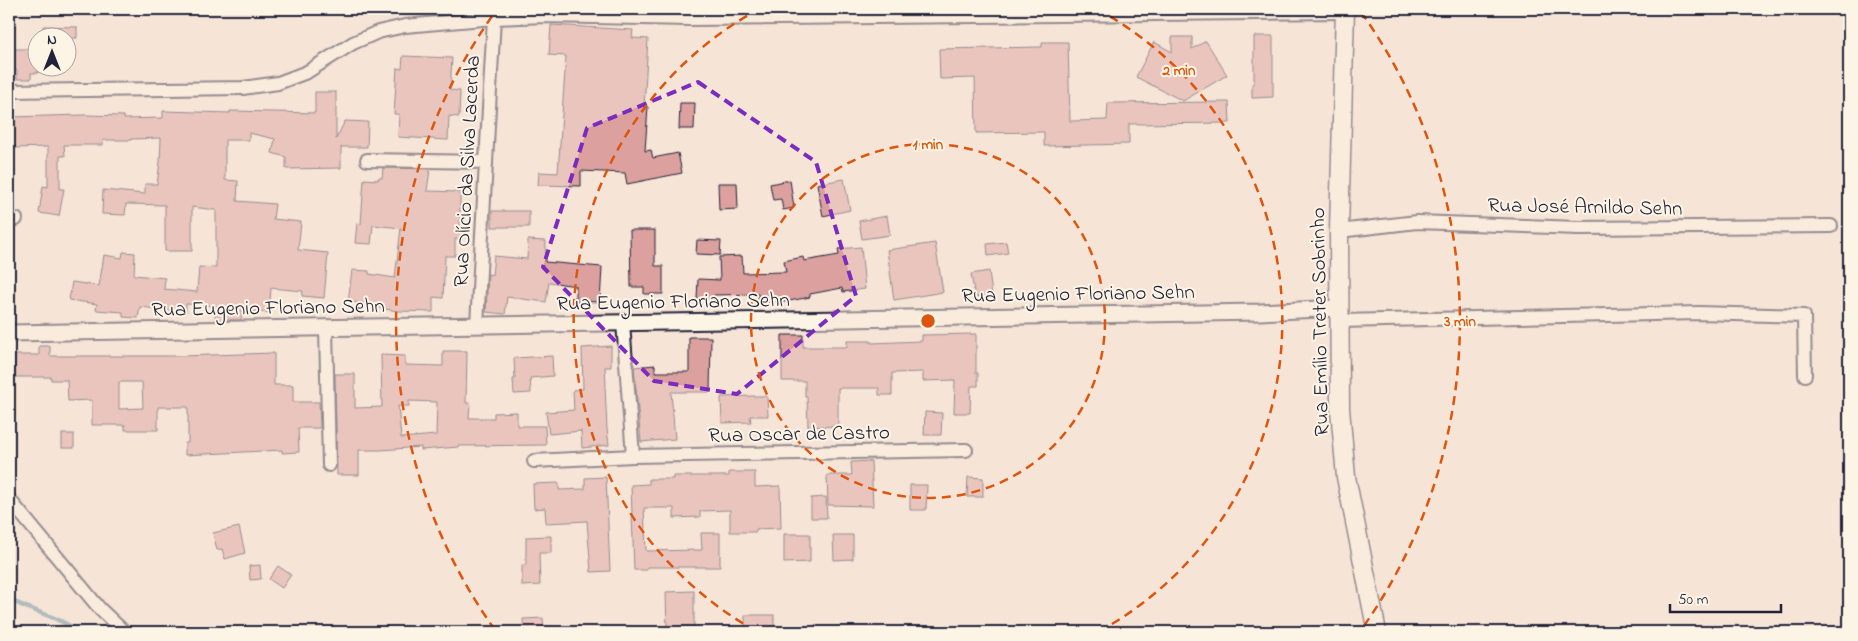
<svg xmlns="http://www.w3.org/2000/svg" width="1858" height="641" font-family="'Indie Flower',sans-serif">
<style>
.green{fill:#cad98c;stroke:#767e64}
.lines{fill:none;stroke-linecap:round;stroke-linejoin:round}
.stream{stroke:#5d8e9d;stroke-width:4.5}
.building{fill:#dca19e;stroke:#22223b;fill-rule:evenodd}
.minor-casing{stroke:#22223b;stroke-width:16}
.tertiary-casing{stroke:#22223b;stroke-width:19}
.secondary-casing{stroke:#22223b;stroke-width:21}
.minor{stroke:#fcf5e5;stroke-width:12}
.tertiary{stroke:#fcf5e5;stroke-width:15}
.secondary{stroke:#fcf5e5;stroke-width:18}
.marked{fill:none;stroke:#7b2cbf;stroke-width:4;stroke-dasharray:10 6;stroke-linejoin:round}
.ring{fill:none;stroke:#de560e;stroke-width:2.5;stroke-dasharray:9 6}
.labels{text-anchor:middle;stroke-width:4;stroke-linejoin:round;paint-order:stroke}
.street-label{font-size:21px;fill:#22223b;stroke:#fcf5e5}
.centre{fill:#de560e;stroke:#fcf5e5;stroke-width:2.5}
.ring-label{font-size:15px;text-anchor:middle;font-weight:bold;fill:#de560e;stroke:#fcf5e5;stroke-width:4;stroke-linejoin:round;paint-order:stroke}
</style>
<rect width="100%" height="100%" fill="#f6e4d7"/>
<filter id="ink" filterUnits="userSpaceOnUse"><feTurbulence type="fractalNoise" baseFrequency=".02" numOctaves="2"/><feDisplacementMap in="SourceGraphic" scale="10" xChannelSelector="R" yChannelSelector="G"/><feConvolveMatrix kernelMatrix="1 2 1 2 8 2 1 2 1" color-interpolation-filters="sRGB"/></filter>
<g filter="url(#ink)">
<!-- green -->
<polygon class="green" points="114,9 202,9 114,15"/>
<g class="lines">
<!-- stream -->
<path class="stream" d="M 9,599 C 32,612 58,616 79,632"/>
</g>
<!-- building -->
<g class="building">
<polygon points="551,25 633,30 632,38 648,39 644,107 648,107 645,151 651,150 653,158 678,153 682,173 627,184 625,173 581,171 581,186 538,185 539,172 558,173 566,56 549,55"/>
<polygon points="43,26 77,27 77,38 43,38"/>
<polygon points="1254,36 1273,36 1273,97 1252,98 1252,84 1254,84"/>
<polygon points="1172,37 1192,37 1192,49 1206,41 1227,75 1183,101 1136,77 1154,42 1172,52"/>
<polygon points="1042,42 1068,42 1070,121 1107,120 1108,103 1229,102 1230,123 1129,124 1129,144 1044,146 1044,132 976,133 975,78 940,79 939,49 1042,47"/>
<polygon points="9,49 38,49 38,73 31,73 31,79 17,79 17,70 9,70"/>
<polygon points="403,56 452,58 450,90 460,91 459,117 449,116 448,140 398,137 399,114 394,114 397,68 402,69"/>
<polygon points="315,92 336,92 336,139 345,121 368,122 367,147 341,147 341,168 286,169 286,157 272,153 275,139 249,133 249,140 225,140 225,180 238,181 237,201 275,204 273,219 301,222 298,250 328,253 324,298 302,296 303,291 271,288 269,313 242,310 241,320 215,320 216,306 186,304 186,312 140,307 138,318 123,317 123,312 96,310 97,304 69,300 72,282 99,286 104,255 122,258 123,252 135,253 134,275 165,278 164,289 197,292 199,267 216,268 216,210 192,207 192,251 165,251 165,205 126,204 125,215 102,214 103,190 145,194 145,184 157,184 160,162 161,138 131,139 131,140 103,140 103,145 64,145 65,156 60,156 60,189 64,189 59,216 39,213 43,186 48,187 48,147 14,148 14,144 9,144 9,117 85,115 124,116 124,119 163,118 163,111 230,113 230,111 315,113"/>
<polygon points="680,103 695,103 694,129 679,129"/>
<polygon points="383,168 430,169 427,191 460,192 460,239 455,239 455,256 445,256 443,298 433,297 433,312 398,311 372,307 373,304 348,302 352,270 369,271 369,274 395,278 401,228 373,225 371,244 355,243 357,223 361,224 364,179 378,180 378,178 382,178"/>
<polygon points="844,179 850,210 823,216 817,184"/>
<polygon points="790,180 794,208 783,210 781,199 773,200 770,184"/>
<polygon points="718,183 737,183 738,209 719,210"/>
<rect x="492" y="211" width="37" height="16"/>
<polygon points="887,216 890,235 862,239 859,221"/>
<polygon points="630,230 655,230 655,266 663,266 663,294 644,294 644,287 631,287"/>
<polygon points="528,240 546,241 545,262 602,267 600,302 576,301 576,286 549,282 546,302 507,297 505,314 486,312 488,274 492,275 494,256 527,259"/>
<polygon points="697,240 721,241 720,255 696,254"/>
<polygon points="1006,242 1008,253 988,256 987,244"/>
<polygon points="935,243 943,292 894,300 887,250"/>
<polygon points="861,247 865,289 843,292 842,288 810,294 810,297 779,303 758,303 758,294 714,295 714,299 697,299 698,279 720,280 719,257 742,256 743,273 786,272 784,261 803,257 804,261 839,255 838,249"/>
<polygon points="989,271 992,295 975,297 971,274"/>
<polygon points="976,334 976,373 978,373 978,386 971,386 970,413 954,413 955,380 923,381 923,372 892,373 892,395 879,395 879,388 838,388 838,426 808,427 807,396 805,396 805,381 782,381 782,335 803,335 803,347 847,347 847,341 871,341 871,343 922,341 922,335"/>
<polygon points="689,337 711,337 710,392 671,392 675,439 641,442 634,367 655,365 655,372 689,372"/>
<path d="M 39,346 L 50,346 L 50,356 L 181,356 L 274,353 L 274,385 L 293,385 L 293,402 L 319,402 L 320,428 L 298,428 L 299,452 L 282,453 L 282,450 L 185,455 L 185,443 L 188,443 L 188,407 L 158,407 L 158,430 L 125,430 L 125,425 L 92,425 L 92,400 L 68,401 L 67,380 L 51,380 L 51,377 L 15,377 L 15,355 L 39,355 ZM 119,382 L 142,382 L 143,408 L 119,409 Z"/>
<polygon points="611,346 611,367 605,367 606,386 605,386 607,429 609,445 582,448 581,431 549,434 546,412 574,410 573,390 583,389 582,348"/>
<path d="M 443,351 L 467,351 L 466,403 L 470,403 L 469,418 L 494,418 L 494,413 L 517,412 L 517,426 L 545,426 L 546,445 L 458,446 L 458,447 L 421,450 L 421,447 L 381,450 L 359,450 L 359,475 L 337,475 L 335,374 L 355,374 L 355,408 L 382,407 L 381,355 L 405,356 L 405,365 L 443,366 ZM 409,401 L 437,402 L 436,435 L 401,438 L 398,406 L 409,406 Z"/>
<polygon points="552,356 553,376 530,378 531,393 514,394 513,379 515,379 514,358"/>
<polygon points="755,396 767,396 768,416 750,416 751,422 722,423 721,397"/>
<polygon points="925,412 942,413 941,435 924,435"/>
<rect x="62" y="434" width="12" height="14"/>
<polygon points="871,461 873,506 828,505 827,475 852,475 851,462"/>
<polygon points="729,472 755,472 755,487 780,486 781,528 756,529 756,532 730,532 730,510 700,511 700,517 674,518 674,508 644,508 646,551 702,550 701,533 720,533 720,567 647,567 647,570 634,570 631,485 649,484 649,479 673,479 673,476 729,476"/>
<polygon points="606,477 610,571 591,572 587,521 546,523 545,508 534,509 533,484 559,483 559,490 585,489 585,478"/>
<polygon points="968,477 983,478 983,497 967,497"/>
<polygon points="910,485 927,485 926,510 910,510"/>
<polygon points="826,497 827,518 811,518 811,498"/>
<polygon points="239,527 245,553 225,559 222,549 217,550 213,533"/>
<polygon points="784,534 810,534 810,562 784,563"/>
<polygon points="833,535 853,535 853,559 834,560"/>
<polygon points="551,536 551,553 539,553 540,585 522,586 522,565 526,565 526,537"/>
<polygon points="260,565 261,579 250,580 249,566"/>
<polygon points="278,566 291,575 282,588 269,579"/>
<polygon points="694,591 694,632 667,632 666,592"/>
<rect x="745" y="615" width="29" height="17"/>
<polygon points="543,618 544,632 524,632 523,619"/>
</g>
<g class="lines">
<!-- minor casing -->
<g class="minor-casing">
<g id="minor">
<polyline points="9,91 243,88 278,83 307,72 353,43 378,32 405,26 494,18 546,16 689,19 1345,12"/>
<polyline points="367,160 486,162"/>
<polyline points="9,219 16,219"/>
<polyline points="1339,231 1417,222 1578,228 1831,226"/>
<polyline points="1339,321 1699,313 1804,316 1805,375"/>
<polyline points="623,323 633,456"/>
<polyline points="477,325 494,18"/>
<polyline points="326,328 329,465"/>
<polyline points="534,461 633,456 966,450"/>
<polyline points="9,499 100,609 124,632"/>
</g>
</g>
<!-- tertiary casing -->
<g class="tertiary-casing">
<polyline id="tertiary" points="9,333 1260,312 1339,308"/>
</g>
<!-- secondary casing -->
<g class="secondary-casing">
<polyline id="secondary" points="1345,9 1339,231 1340,409 1346,477 1377,632"/>
</g>
<!-- minor -->
<use href="#minor" class="minor"/>
<!-- tertiary -->
<use href="#tertiary" class="tertiary"/>
<!-- secondary -->
<use href="#secondary" class="secondary"/>
</g>
</g>
<!-- marked area -->
<path d="M0 0H1858V641H0ZM 698,82 L 816,162 L 856,296 L 737,394 L 654,381 L 543,267 L 587,128 Z" fill="#f6e4d7" fill-opacity=".55" fill-rule="evenodd"/>
<path class="marked" d="M 698,82 L 816,162 L 856,296 L 737,394 L 654,381 L 543,267 L 587,128 Z"/>
<!-- distance rings -->
<g class="ring">
<circle cx="928" cy="321" r="177"/>
<path d="M756 631A355 355 0 0 1 759 9M1097 9A355 355 0 0 1 1100 631"/>
<path d="M495 630A532 532 0 0 1 495 12M1361 12A532 532 0 0 1 1361 630"/>
</g>
<g class="labels">
<!-- street labels -->
<g class="street-label">
<text transform="translate(466 171) rotate(-87)" y="7">Rua Olício da Silva Lacerda</text>
<text transform="translate(1585 206) rotate(1)" y="7">Rua José Arnildo Sehn</text>
<text transform="translate(1078 293) rotate(-1)" y="7">Rua Eugenio Floriano Sehn</text>
<text transform="translate(673 301) rotate(-1)" y="7">Rua Eugenio Floriano Sehn</text>
<text transform="translate(268 307) rotate(-1)" y="7">Rua Eugenio Floriano Sehn</text>
<text transform="translate(1319 322) rotate(-91)" y="7">Rua Emílio Treter Sobrinho</text>
<text transform="translate(799 433) rotate(-1)" y="7">Rua Oscar de Castro</text>
</g>
</g>
<circle cx="928" cy="321" r="8" class="centre"/>
<g class="ring-label">
<text x="1179" y="75">2 min</text>
<text x="928" y="149">1 min</text>
<text x="1460" y="326">3 min</text>
</g>
<!-- margin -->
<rect width="1858" height="641" fill="none" stroke="#fcf5e5" stroke-width="30"/>
<rect x="15" y="15" width="1828" height="611" fill="none" stroke="#22223b" stroke-width="2" filter="url(#ink)"/>
<!-- north arrow -->
<g transform="translate(52 52)"><circle r="24" fill="#fcf5e5" stroke="#a5a1a1"/>
<path d="M0-4L9 19L0 12L-9 19Z" fill="#22223b"/>
<text y="-8" font-size="14" font-weight="bold" text-anchor="middle" fill="#22223b">N</text>
</g>
<!-- scale -->
<path d="M1670 604v8h111v-8" fill="none" stroke="#22223b" stroke-width="2.5"/>
<text x="1678" y="604" font-size="15" fill="#22223b" stroke="#fcf5e5" stroke-width="4" paint-order="stroke">50 m</text>
</svg>
